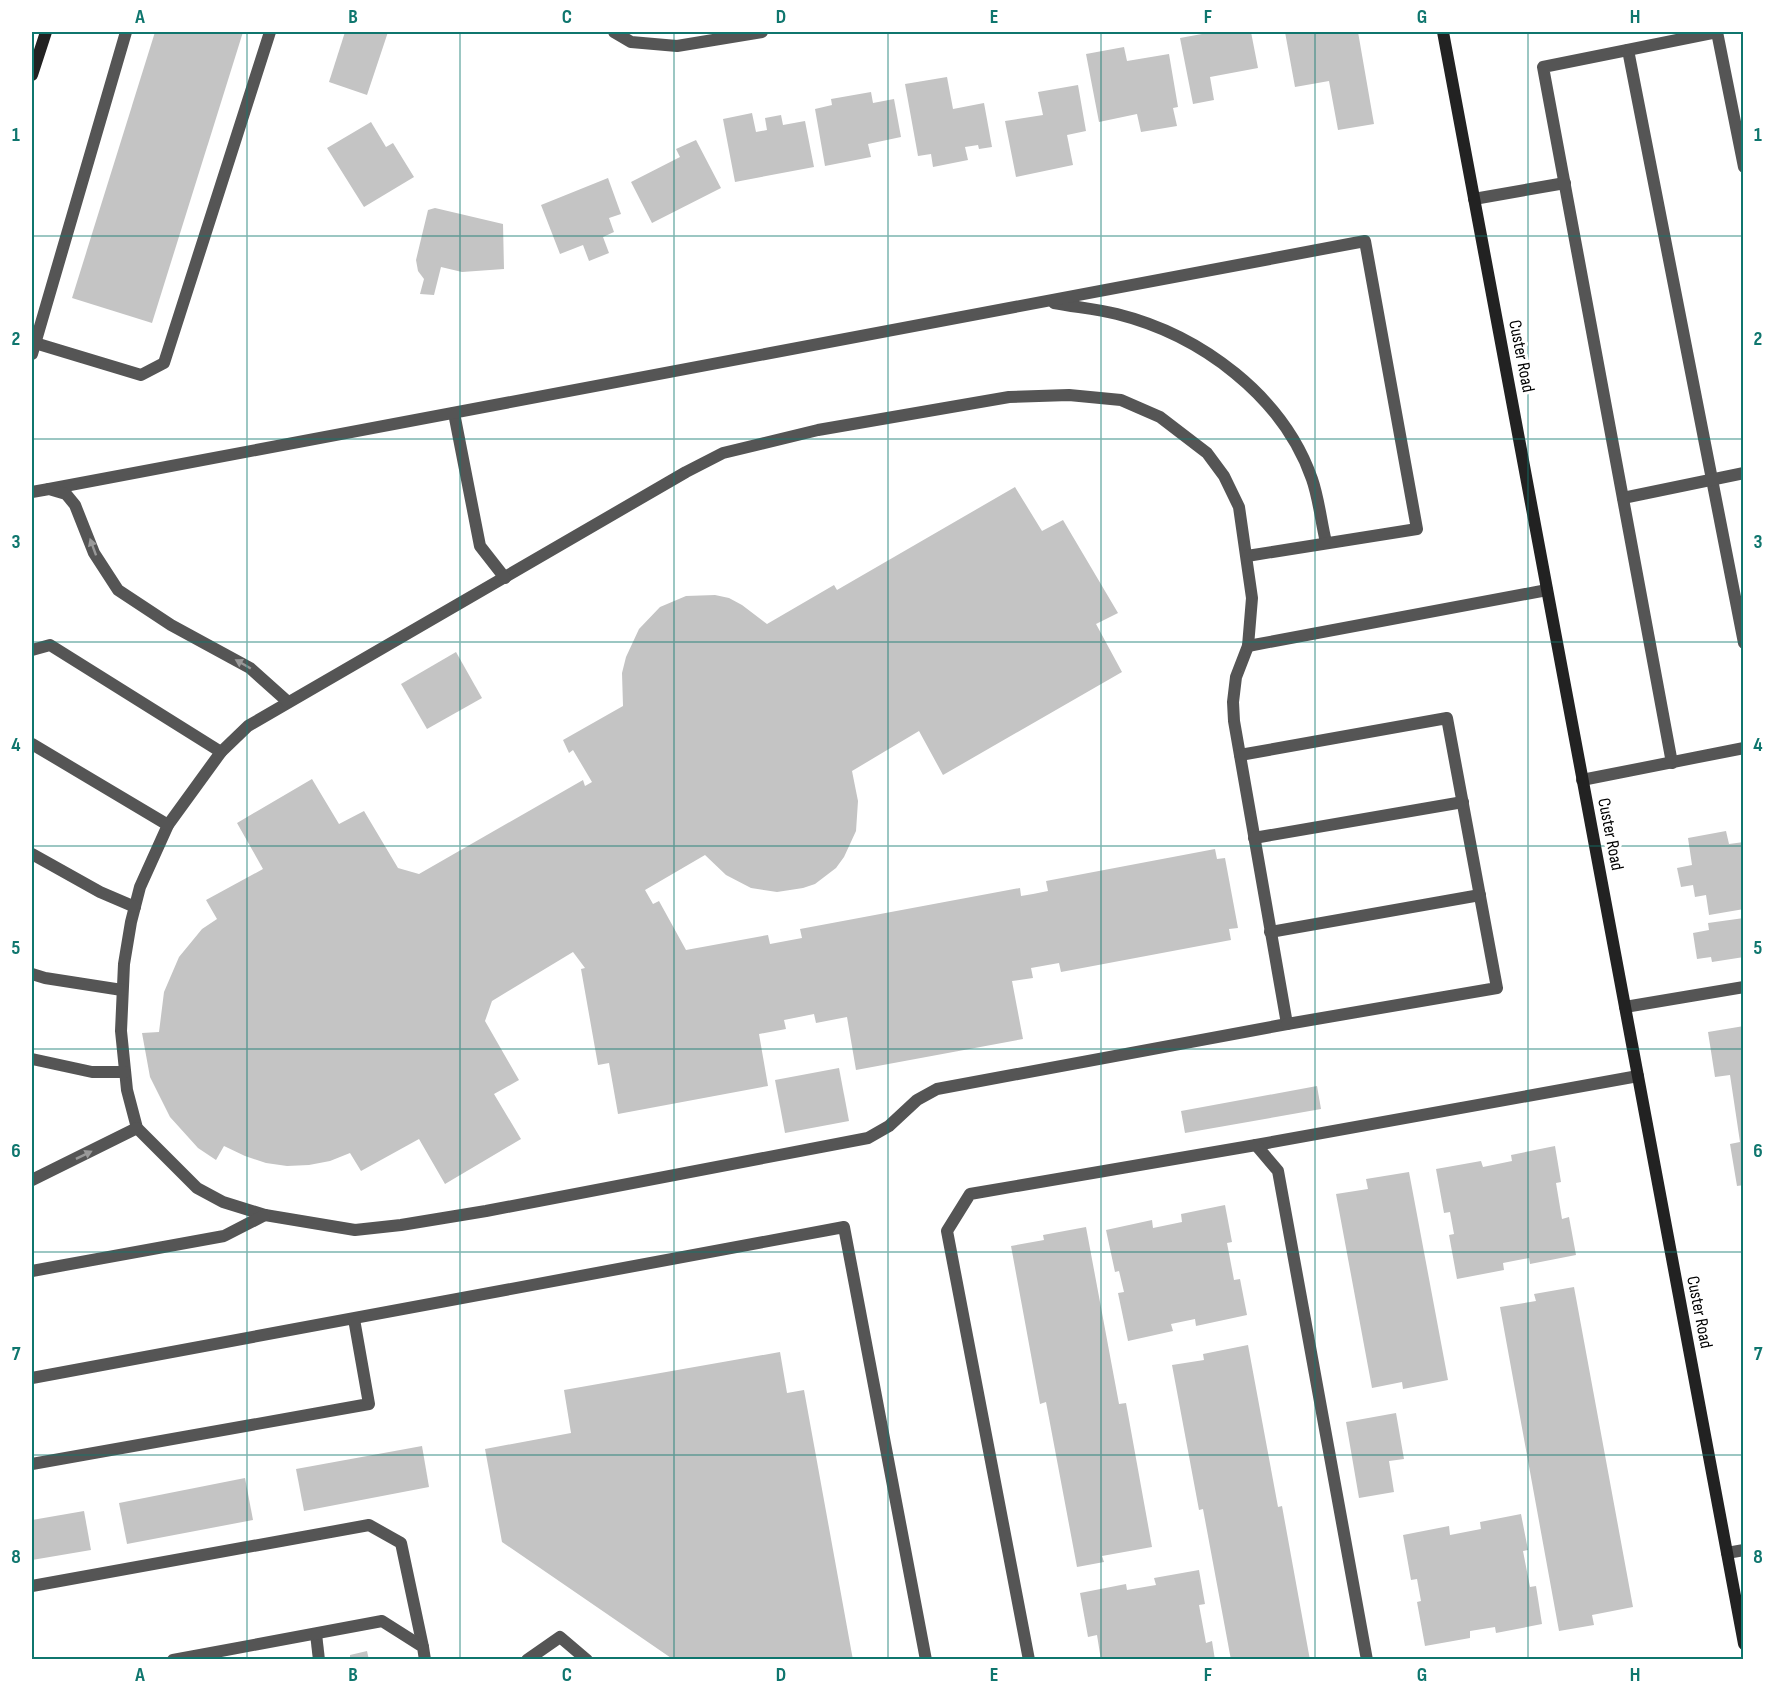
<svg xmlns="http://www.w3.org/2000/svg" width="1775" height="1691" font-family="'Sofia Sans Condensed',sans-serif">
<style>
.building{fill:#c4c4c4}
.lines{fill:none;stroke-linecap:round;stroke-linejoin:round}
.lane{stroke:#555;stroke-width:12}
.street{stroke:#555;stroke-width:12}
.secondary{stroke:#222;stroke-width:12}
.oneway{fill:#999}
.grid{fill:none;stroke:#0f766e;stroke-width:1.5;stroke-opacity:0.55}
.labels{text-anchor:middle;stroke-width:6;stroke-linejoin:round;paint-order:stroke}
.street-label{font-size:18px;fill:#000;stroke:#fff}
.neatline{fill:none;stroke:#0f766e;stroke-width:2}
.grid-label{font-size:20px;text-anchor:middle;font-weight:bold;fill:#0f766e}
</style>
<rect width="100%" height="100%" fill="#fff"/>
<!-- building -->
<g class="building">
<polygon points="155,32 243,32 152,323 72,298"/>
<polygon points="345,32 388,32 367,95 329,82"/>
<polygon points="1213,32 1251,32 1258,68 1210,77 1214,100 1193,104 1180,38"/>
<polygon points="1285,32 1358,32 1374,124 1338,130 1329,81 1295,87"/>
<polygon points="1124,47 1127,61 1169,54 1178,107 1173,108 1177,126 1141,132 1137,114 1099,122 1086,54"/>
<polygon points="947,77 953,109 984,103 992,147 979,149 978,145 965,147 968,160 933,167 931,154 918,156 905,84"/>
<polygon points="1078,85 1086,131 1067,135 1073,165 1016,177 1005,121 1043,115 1038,92"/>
<polygon points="871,92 873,103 894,99 901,137 868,144 871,157 825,166 815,109 832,105 831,99"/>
<polygon points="752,113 756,132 767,130 765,118 781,115 783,125 805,121 814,167 735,182 723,119"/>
<polygon points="371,122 386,147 393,143 414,177 364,207 327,148"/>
<polygon points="696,140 721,188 652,223 631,182 680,157 676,149"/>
<polygon points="608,178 621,214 609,218 614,232 603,237 609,253 589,261 583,245 560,254 541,205"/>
<polygon points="435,208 503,224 504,269 462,272 441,267 434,295 420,294 424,279 418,271 416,260 428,210"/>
<polygon points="1015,487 1042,531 1063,520 1118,613 1096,624 1122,672 943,775 919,731 852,771 858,801 856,831 844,857 836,868 815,884 803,888 777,892 751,888 726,875 705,855 645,890 653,904 659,901 686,950 768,935 770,944 802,938 800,929 1020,888 1021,896 1033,894 1048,891 1046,881 1215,849 1217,859 1225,858 1238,928 1229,929 1231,940 1061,972 1059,963 1031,968 1033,978 1012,981 1023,1039 856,1070 847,1017 816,1023 814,1014 784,1020 786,1029 759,1034 768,1086 618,1114 609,1063 598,1065 581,969 585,968 573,952 492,1001 485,1021 519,1080 494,1094 521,1139 445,1184 419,1139 361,1171 350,1153 330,1161 309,1165 287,1166 266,1163 245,1156 224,1146 216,1160 198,1148 170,1117 150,1077 142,1033 159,1032 164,992 179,957 202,929 217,919 206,900 263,869 237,823 312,779 339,824 364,811 398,868 419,874 583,780 585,786 592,782 573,750 569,753 563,740 623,706 622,673 626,657 639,629 660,607 686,596 715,595 729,598 742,605 767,624 834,585 837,590"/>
<polygon points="456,652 482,698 427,729 401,684"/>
<polygon points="1726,831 1729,844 1744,842 1744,909 1709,915 1706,895 1695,897 1693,885 1681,887 1677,868 1692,865 1688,838"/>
<polygon points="1744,918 1744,957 1712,962 1711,957 1697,959 1693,933 1709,930 1708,923"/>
<polygon points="1744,1026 1744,1185 1737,1186 1730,1144 1740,1142 1730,1075 1715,1077 1708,1032"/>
<polygon points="839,1068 849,1121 785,1133 775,1080"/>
<polygon points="1317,1086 1321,1109 1185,1133 1181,1111"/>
<polygon points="1555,1146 1561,1182 1556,1183 1562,1219 1569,1217 1576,1255 1530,1264 1529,1258 1503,1263 1504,1270 1457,1279 1449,1235 1454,1234 1450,1212 1444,1213 1436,1169 1481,1161 1483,1167 1512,1161 1511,1155"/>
<polygon points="1409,1172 1448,1380 1403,1389 1402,1382 1372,1388 1336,1194 1368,1189 1366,1179"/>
<polygon points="1225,1205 1232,1242 1227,1243 1234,1280 1240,1279 1247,1315 1196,1326 1195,1319 1171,1324 1173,1331 1128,1341 1118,1293 1124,1292 1119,1271 1115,1272 1106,1230 1152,1220 1153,1228 1182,1222 1181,1214"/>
<polygon points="1086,1227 1119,1404 1126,1403 1152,1547 1102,1556 1104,1562 1077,1567 1046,1402 1040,1404 1011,1246 1044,1240 1043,1235"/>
<polygon points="1574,1287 1633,1607 1592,1615 1594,1625 1559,1631 1500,1307 1536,1301 1534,1294"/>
<polygon points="1248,1345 1278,1507 1282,1506 1310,1660 1231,1660 1203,1509 1199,1510 1172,1365 1204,1360 1203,1354"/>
<polygon points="780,1352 787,1393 804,1390 853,1660 674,1660 502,1542 485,1449 571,1433 564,1390"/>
<polygon points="1396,1413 1404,1459 1389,1461 1394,1492 1359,1498 1346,1422"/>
<polygon points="422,1446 429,1487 304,1511 296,1469"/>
<polygon points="245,1478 253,1520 127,1544 119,1503"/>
<polygon points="84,1511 91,1550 32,1560 32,1520"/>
<polygon points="1521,1514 1528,1550 1523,1551 1530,1587 1536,1586 1542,1624 1496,1633 1495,1627 1470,1631 1470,1638 1425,1646 1417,1602 1421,1601 1417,1579 1411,1580 1403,1535 1449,1526 1450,1535 1481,1529 1480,1522"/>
<polygon points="1199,1570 1205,1604 1199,1605 1206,1643 1212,1641 1215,1660 1101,1660 1097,1635 1088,1637 1080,1593 1126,1584 1127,1590 1156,1585 1154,1578"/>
<polygon points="367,1651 369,1660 350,1660 350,1655"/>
</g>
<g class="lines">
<!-- lane -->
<g class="lane">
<polyline points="1628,50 1744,643"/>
<polyline points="1474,199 1565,183"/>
<path d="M 1054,303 C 1075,307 1097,309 1117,314 C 1201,335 1283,396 1312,479 C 1319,499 1321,522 1326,542"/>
<polyline points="35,343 141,375 164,363 270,32"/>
<polyline points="32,354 126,32"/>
<polygon points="1069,395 1121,400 1160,417 1207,453 1224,476 1239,507 1252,598 1248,646 1236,677 1233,702 1234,721 1287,1024 937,1089 917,1100 889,1126 868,1138 486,1211 401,1225 355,1230 265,1215 223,1202 197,1188 137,1128 127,1090 121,1031 124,964 131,922 140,887 168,825 221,752 248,726 686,472 723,453 818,430 1009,397"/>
<polyline points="454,413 480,546 505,578"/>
<polyline points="49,489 1365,241 1417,529 1247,556"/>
<polyline points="32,492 49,489 66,494 75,505 94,553 118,590 171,625 250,668 288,702"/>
<polyline points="1623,498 1744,473"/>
<polyline points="1248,646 1547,590"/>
<polyline points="32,650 50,645 221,752"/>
<polyline points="32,744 168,825"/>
<polyline points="1240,755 1447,718 1497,988 1287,1024"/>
<polyline points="1672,763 1543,67 1717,32 1744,167"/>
<polyline points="1582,780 1744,748"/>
<polyline points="1254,838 1463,802"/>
<polyline points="32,854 100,892 135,907"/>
<polyline points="1270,932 1480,895"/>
<polyline points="32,974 45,978 122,990"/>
<polyline points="32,1059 92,1072 125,1072"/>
<polyline points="1256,1145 1638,1076"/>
<polyline points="32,1180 137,1128"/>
<polyline points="32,1271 224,1236 265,1215"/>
<polyline points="32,1378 844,1227 926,1660"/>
<polyline points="32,1464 369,1404 354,1319"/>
<polyline points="32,1586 369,1525 401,1543 423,1647"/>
<polyline points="316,1634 319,1660"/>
<polyline points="173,1660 382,1621 423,1647 425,1660"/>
<polyline points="527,1660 560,1637 587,1660"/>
<polyline points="1029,1660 947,1231 970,1194 1256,1145 1278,1171 1367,1660"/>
</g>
<!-- street -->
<g class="street">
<polyline points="614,32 631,42 677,46 762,32"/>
<polyline points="1625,1007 1744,987"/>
<polyline points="1727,1553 1744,1550"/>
</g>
<!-- secondary -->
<g class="secondary">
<polyline points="1443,32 1744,1644"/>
<polyline points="32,75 46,32"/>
</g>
</g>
<!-- one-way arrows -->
<defs><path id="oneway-solid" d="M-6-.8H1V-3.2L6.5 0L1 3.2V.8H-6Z" transform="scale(1.5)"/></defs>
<g class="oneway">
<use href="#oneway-solid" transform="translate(93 547) rotate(-110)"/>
<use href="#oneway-solid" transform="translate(243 664) rotate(-150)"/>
<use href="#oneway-solid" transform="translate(84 1155) rotate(-26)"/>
</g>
<!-- grid -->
<path class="grid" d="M 247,32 L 247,1660M 460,32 L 460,1660M 674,32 L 674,1660M 888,32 L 888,1660M 1101,32 L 1101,1660M 1315,32 L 1315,1660M 1528,32 L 1528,1660M 32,236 L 1744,236M 32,439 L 1744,439M 32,642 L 1744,642M 32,846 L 1744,846M 32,1049 L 1744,1049M 32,1252 L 1744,1252M 32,1455 L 1744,1455"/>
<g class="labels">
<!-- street labels -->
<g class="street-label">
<text transform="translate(1522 356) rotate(79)" y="6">Custer Road</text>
<text transform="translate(1611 834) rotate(79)" y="6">Custer Road</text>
<text transform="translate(1700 1312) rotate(79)" y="6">Custer Road</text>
</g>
</g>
<!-- border -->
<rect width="1775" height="1691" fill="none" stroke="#ffffff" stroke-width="66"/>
<rect x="33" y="33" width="1709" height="1625" class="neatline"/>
<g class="grid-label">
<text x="140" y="23">A</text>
<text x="353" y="23">B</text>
<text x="567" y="23">C</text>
<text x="781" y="23">D</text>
<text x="994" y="23">E</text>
<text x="1208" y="23">F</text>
<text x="1422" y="23">G</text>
<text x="1635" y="23">H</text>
<text x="16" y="141">1</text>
<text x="1758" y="141">1</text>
<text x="16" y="345">2</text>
<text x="1758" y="345">2</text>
<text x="16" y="548">3</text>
<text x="1758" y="548">3</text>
<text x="16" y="751">4</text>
<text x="1758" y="751">4</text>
<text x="16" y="954">5</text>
<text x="1758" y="954">5</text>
<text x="16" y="1157">6</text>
<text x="1758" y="1157">6</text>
<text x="16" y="1360">7</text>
<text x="1758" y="1360">7</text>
<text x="16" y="1563">8</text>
<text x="1758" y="1563">8</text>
<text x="140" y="1681">A</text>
<text x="353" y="1681">B</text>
<text x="567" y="1681">C</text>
<text x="781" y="1681">D</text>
<text x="994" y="1681">E</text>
<text x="1208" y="1681">F</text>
<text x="1422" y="1681">G</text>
<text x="1635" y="1681">H</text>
</g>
</svg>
